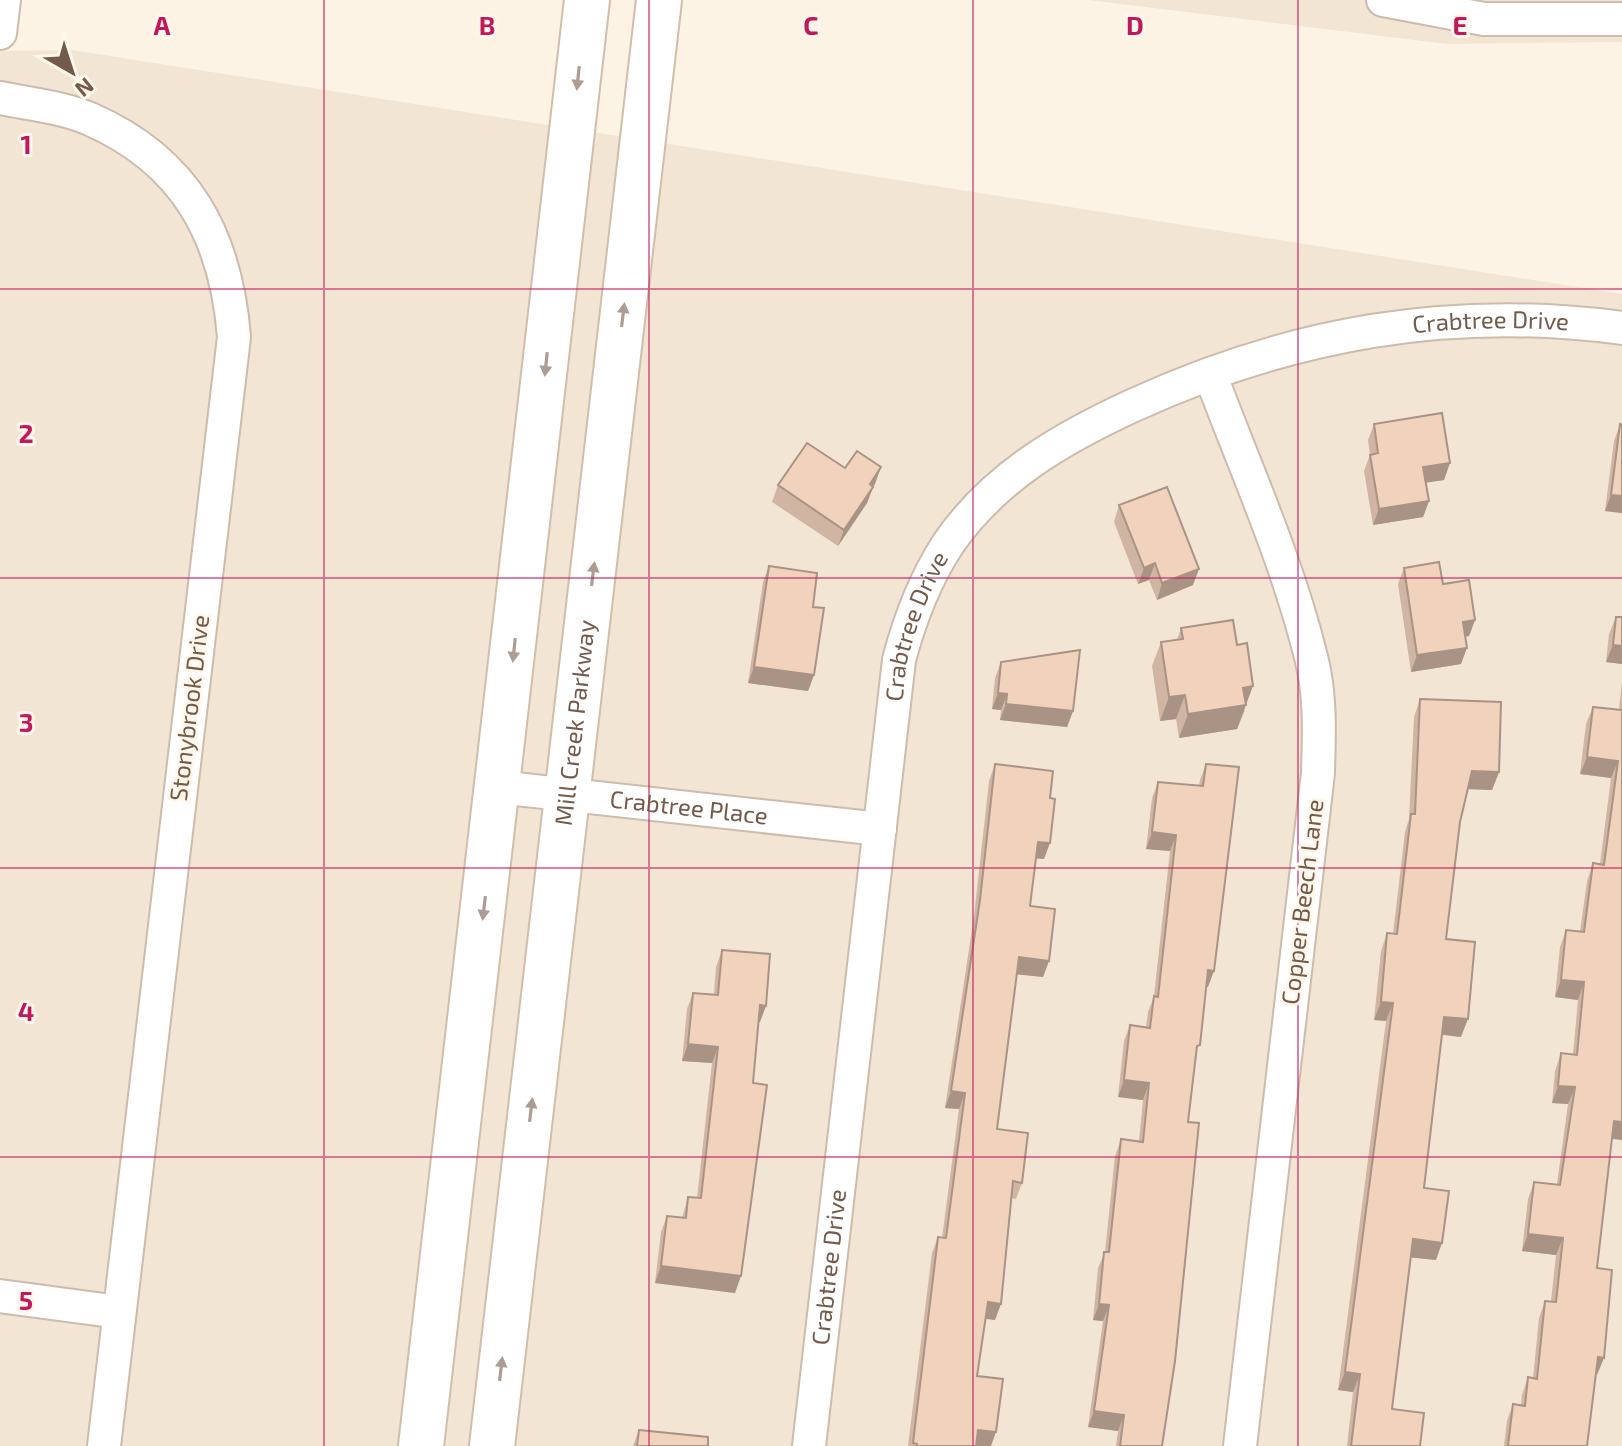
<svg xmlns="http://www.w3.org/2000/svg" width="1622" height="1446" font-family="'Exo 2',sans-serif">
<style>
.residential{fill:#f3e5d3}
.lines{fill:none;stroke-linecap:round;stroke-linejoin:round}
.street-casing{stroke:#cdbbab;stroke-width:36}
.secondary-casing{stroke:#d2bdab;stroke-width:48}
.street{stroke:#fff;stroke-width:32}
.secondary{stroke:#fff;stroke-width:44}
.wall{fill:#cfb5a2}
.shaded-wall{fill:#a99384}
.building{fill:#f1d2bc;stroke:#a99384;stroke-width:2}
.oneway{fill:#ac9c92}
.grid{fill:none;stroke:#c2185b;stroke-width:2;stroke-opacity:0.55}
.labels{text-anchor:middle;stroke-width:6;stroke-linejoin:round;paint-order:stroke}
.street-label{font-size:24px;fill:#745a4a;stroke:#fff7eb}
.grid-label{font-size:26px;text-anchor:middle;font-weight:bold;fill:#c2185b;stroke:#fff7eb;stroke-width:6;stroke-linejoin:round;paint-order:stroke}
</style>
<rect width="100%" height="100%" fill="#fcf3e5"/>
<!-- residential -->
<g class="residential">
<polygon points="1088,0 1622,0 1622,42 1447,44"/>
<polygon points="72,50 1622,294 1622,1446 0,1446 0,51"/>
</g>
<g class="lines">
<!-- street casing -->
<g class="street-casing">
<g id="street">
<polyline points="1383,0 1484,19 1622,19"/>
<polyline points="0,33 4,0"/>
<path d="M 0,98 C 30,104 62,107 90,119 C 186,161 226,236 234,337 L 104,1446"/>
<path d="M 1210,374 C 1245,467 1287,560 1311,657 C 1321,695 1319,734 1318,773 L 1240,1446"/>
<path id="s1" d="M 498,787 L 880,829"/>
<polyline points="0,1296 119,1312"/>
<path id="s2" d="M 809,1446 L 899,660 C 910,618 924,581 948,544 C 994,477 1062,438 1134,405 C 1292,333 1450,305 1622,328"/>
</g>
</g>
<!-- secondary casing -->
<g class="secondary-casing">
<g id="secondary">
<polyline points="421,1446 587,0"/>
<path id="s3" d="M 492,1446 L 659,0"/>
</g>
</g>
<!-- street -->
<use href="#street" class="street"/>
<!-- secondary -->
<use href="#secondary" class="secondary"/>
</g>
<!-- wall -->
<g class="wall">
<polygon points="1374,424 1444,480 1426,482 1429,501 1423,517 1373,525 1364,471 1370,455 1368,440"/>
<polygon points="1620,424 1622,425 1622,513 1605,511 1614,441"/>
<polygon points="881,467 867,503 838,546 772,502 778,485 845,468"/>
<polygon points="1119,505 1193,585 1157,600 1149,580 1138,584 1114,522"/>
<polygon points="769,566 813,607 814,675 808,691 748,683 763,582"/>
<polygon points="1404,568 1443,584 1475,620 1469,636 1465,637 1461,664 1411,672 1398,584"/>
<polygon points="1616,617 1622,664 1606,662 1609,634"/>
<polygon points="1181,628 1245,710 1237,729 1179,738 1176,719 1160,721 1152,666 1161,642 1177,640"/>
<polygon points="1001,662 1073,711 1067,727 1000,720 1001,710 992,709 995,678"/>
<polygon points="1622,681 1622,1140 1612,1139 1597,1268 1597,1375 1596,1375 1587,1446 1504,1446 1507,1421 1513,1404 1521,1405 1522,1395 1528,1377 1533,1378 1539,1318 1545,1301 1551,1301 1556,1255 1522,1251 1528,1199 1534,1182 1557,1184 1568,1104 1552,1103 1555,1071 1561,1053 1573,1054 1578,1000 1555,997 1560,947 1566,930 1580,932 1587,881 1593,863 1600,864 1611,778 1580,774 1586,724 1593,707 1619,710"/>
<polygon points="1420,699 1499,772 1492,790 1468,789 1460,822 1446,939 1461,1037 1442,1035 1424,1188 1436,1260 1411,1257 1392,1409 1420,1446 1347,1446 1353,1392 1338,1390 1386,1021 1374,1020 1381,951 1387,933 1393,934 1405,832 1409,819 1414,717"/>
<polygon points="995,764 1044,859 1036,858 1030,906 1049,961 1043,977 1017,974 997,1129 1022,1183 1016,1199 1011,1198 995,1320 985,1319 977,1376 991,1446 908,1446 932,1253 938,1237 942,1238 959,1109 945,1108 974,916 989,781"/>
<polygon points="1206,764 1208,987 1207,987 1196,1058 1188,1122 1162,1446 1116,1446 1118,1431 1088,1427 1103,1321 1093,1320 1098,1268 1105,1252 1115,1156 1121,1139 1139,1141 1143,1100 1118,1097 1124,1041 1130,1025 1146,1027 1148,1012 1154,996 1170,851 1146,849 1152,798 1158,782 1199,786 1200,780"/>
<polygon points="722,950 760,1022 758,1022 735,1293 655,1283 661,1232 667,1216 682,1218 688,1197 697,1198 712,1063 682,1061 687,1009 693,993 714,994 716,967"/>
<polygon points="639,1430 708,1446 633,1446"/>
</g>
<!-- shaded-wall -->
<g class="shaded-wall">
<polygon points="1450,463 1444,480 1417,484 1423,467"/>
<polygon points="881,467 875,484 864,501 870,484"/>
<polygon points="873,487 867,503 838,546 844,530"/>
<polygon points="1611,495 1622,496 1622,513 1605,511"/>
<polygon points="1429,501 1423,517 1373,525 1379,509"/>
<polygon points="1155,563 1149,580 1138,584 1144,568"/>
<polygon points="1199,569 1193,585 1157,600 1162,583"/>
<polygon points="1475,620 1469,636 1457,638 1463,622"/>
<polygon points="1613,645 1622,646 1622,664 1606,662"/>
<polygon points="1467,648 1461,664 1411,672 1417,655"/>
<polygon points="754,667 814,675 808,691 748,683"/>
<polygon points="1253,686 1237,729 1179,738 1188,714 1243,688"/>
<polygon points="998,693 1007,694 1001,710 992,709"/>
<polygon points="1185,695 1176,719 1160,721 1169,697"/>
<polygon points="1006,704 1073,711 1067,727 1000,720"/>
<polygon points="1587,757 1618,761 1611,778 1580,774"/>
<polygon points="1472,771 1499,772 1492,790 1466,789"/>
<polygon points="1152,832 1176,835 1170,851 1146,849"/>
<polygon points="1038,842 1050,843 1044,859 1032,858"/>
<polygon points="1019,957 1049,961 1043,977 1013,974"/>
<polygon points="1208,970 1214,971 1208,987 1203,987"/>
<polygon points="1561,980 1584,982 1578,1000 1555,997"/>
<polygon points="1381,1002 1393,1003 1386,1021 1374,1020"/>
<polygon points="760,1005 766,1006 760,1022 754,1022"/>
<polygon points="1444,1017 1468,1019 1461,1037 1438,1034"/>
<polygon points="688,1044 718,1047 712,1063 682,1061"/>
<polygon points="1124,1080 1149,1083 1143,1100 1118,1097"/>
<polygon points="1558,1086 1575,1087 1568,1104 1552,1103"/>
<polygon points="951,1091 965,1093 959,1109 945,1108"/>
<polygon points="1614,1121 1622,1122 1622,1140 1607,1138"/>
<polygon points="1528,1234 1563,1238 1556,1255 1522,1251"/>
<polygon points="1413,1239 1442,1243 1436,1260 1406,1257"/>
<polygon points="661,1266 741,1276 735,1293 655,1283"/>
<polygon points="988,1302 1001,1304 995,1320 982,1318"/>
<polygon points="1099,1304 1109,1305 1103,1321 1093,1320"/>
<polygon points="1598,1357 1604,1358 1597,1375 1592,1374"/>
<polygon points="1345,1372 1360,1374 1353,1392 1338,1390"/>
<polygon points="1094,1411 1124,1415 1118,1431 1088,1427"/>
<polygon points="978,1430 996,1432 991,1446 972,1446"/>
</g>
<!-- building -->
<g class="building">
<polygon points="1442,413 1450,463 1423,467 1429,501 1379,509 1370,455 1378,453 1374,424"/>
<polygon points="1620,424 1622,425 1622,496 1611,495"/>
<polygon points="807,443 845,468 857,451 881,467 870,484 873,487 844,530 778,485"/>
<polygon points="1167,487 1199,569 1162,583 1155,563 1144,568 1119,505"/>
<polygon points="1439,562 1443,584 1469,580 1475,620 1463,622 1467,648 1417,655 1404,568"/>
<polygon points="769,566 817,573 813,607 824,608 814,675 754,667"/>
<polygon points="1616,617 1622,617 1622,646 1613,645"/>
<polygon points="1233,620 1237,645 1247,643 1253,686 1243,688 1246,705 1188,714 1185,695 1169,697 1161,642 1183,639 1181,628"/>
<polygon points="1080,650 1073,711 1006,704 1007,694 998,693 1001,662"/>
<polygon points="1420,699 1501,702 1499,772 1472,771 1460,822 1446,939 1475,942 1468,1019 1444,1017 1424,1188 1449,1191 1442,1243 1413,1239 1392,1409 1424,1413 1420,1446 1351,1446 1360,1374 1345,1372 1393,1003 1381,1002 1387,933 1397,934 1411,814 1415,814"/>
<polygon points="1593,707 1622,710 1622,1122 1614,1121 1597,1268 1612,1270 1604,1358 1598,1357 1587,1446 1508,1446 1513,1404 1525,1406 1528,1377 1537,1379 1545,1301 1556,1302 1563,1238 1528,1234 1534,1182 1560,1185 1575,1087 1558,1086 1561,1053 1577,1055 1584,982 1561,980 1566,930 1584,932 1593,863 1604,865 1618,761 1587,757"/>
<polygon points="995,764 1053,771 1050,798 1055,799 1050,843 1038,842 1030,906 1055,909 1049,961 1019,957 997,1129 1028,1133 1022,1183 1013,1181 1001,1304 988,1302 977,1376 1003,1379 996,1432 978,1430 976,1446 917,1446 917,1444 913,1443 938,1237 946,1238 965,1093 951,1091 980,900"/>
<polygon points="1206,764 1239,767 1214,971 1208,970 1200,1045 1197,1046 1188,1122 1199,1123 1175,1361 1162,1446 1120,1446 1124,1415 1094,1411 1109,1305 1099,1304 1104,1252 1109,1252 1121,1139 1143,1142 1149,1083 1124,1080 1130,1025 1150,1028 1154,996 1158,997 1176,835 1152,832 1158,782 1203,786"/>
<polygon points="722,950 770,954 766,1006 760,1005 753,1083 767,1085 741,1276 661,1266 667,1216 686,1218 688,1197 701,1198 718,1047 688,1044 693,993 718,995"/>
<polygon points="639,1430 708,1437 708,1446 637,1446"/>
</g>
<!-- one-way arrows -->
<defs><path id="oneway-solid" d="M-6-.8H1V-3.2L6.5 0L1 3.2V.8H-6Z" transform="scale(2)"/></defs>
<g class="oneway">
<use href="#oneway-solid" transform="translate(578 78) rotate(96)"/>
<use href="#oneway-solid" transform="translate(623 315) rotate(-83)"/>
<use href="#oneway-solid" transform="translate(546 364) rotate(96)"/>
<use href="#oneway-solid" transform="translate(593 574) rotate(-83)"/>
<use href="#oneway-solid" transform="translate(514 650) rotate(96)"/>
<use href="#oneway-solid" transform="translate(484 908) rotate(97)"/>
<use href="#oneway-solid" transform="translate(531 1110) rotate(-83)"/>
<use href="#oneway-solid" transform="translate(501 1369) rotate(-83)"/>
</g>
<!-- grid -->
<path class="grid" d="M 324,0 L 324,1446M 649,0 L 649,1446M 973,0 L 973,1446M 1298,0 L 1298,1446M 0,289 L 1622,289M 0,578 L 1622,578M 0,868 L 1622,868M 0,1157 L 1622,1157"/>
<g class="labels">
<!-- street labels -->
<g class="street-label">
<text dy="8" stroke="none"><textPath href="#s2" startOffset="1522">Crabtree Drive</textPath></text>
<text dy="8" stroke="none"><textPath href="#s2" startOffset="828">Crabtree Drive</textPath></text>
<text transform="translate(190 708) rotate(-83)" y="8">Stonybrook Drive</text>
<text dy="8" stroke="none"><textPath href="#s3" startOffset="728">Mill Creek Parkway</textPath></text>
<text dy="8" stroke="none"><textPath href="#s1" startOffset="192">Crabtree Place</textPath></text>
<text transform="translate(1303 902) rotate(-83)" y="8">Copper Beech Lane</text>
<text dy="8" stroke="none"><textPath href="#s2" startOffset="180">Crabtree Drive</textPath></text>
</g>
</g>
<g class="grid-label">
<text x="162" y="35">A</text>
<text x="487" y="35">B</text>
<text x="811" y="35">C</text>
<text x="1135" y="35">D</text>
<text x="1460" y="35">E</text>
<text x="26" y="154">1</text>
<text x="26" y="443">2</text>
<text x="26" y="732">3</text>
<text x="26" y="1021">4</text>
<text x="26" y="1310">5</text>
</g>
<!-- north arrow -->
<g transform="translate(72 72) rotate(141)" stroke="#fff7eb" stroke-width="6" paint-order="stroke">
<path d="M0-6L14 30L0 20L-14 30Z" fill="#745a4a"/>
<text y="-12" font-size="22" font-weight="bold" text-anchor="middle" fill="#745a4a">N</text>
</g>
</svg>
